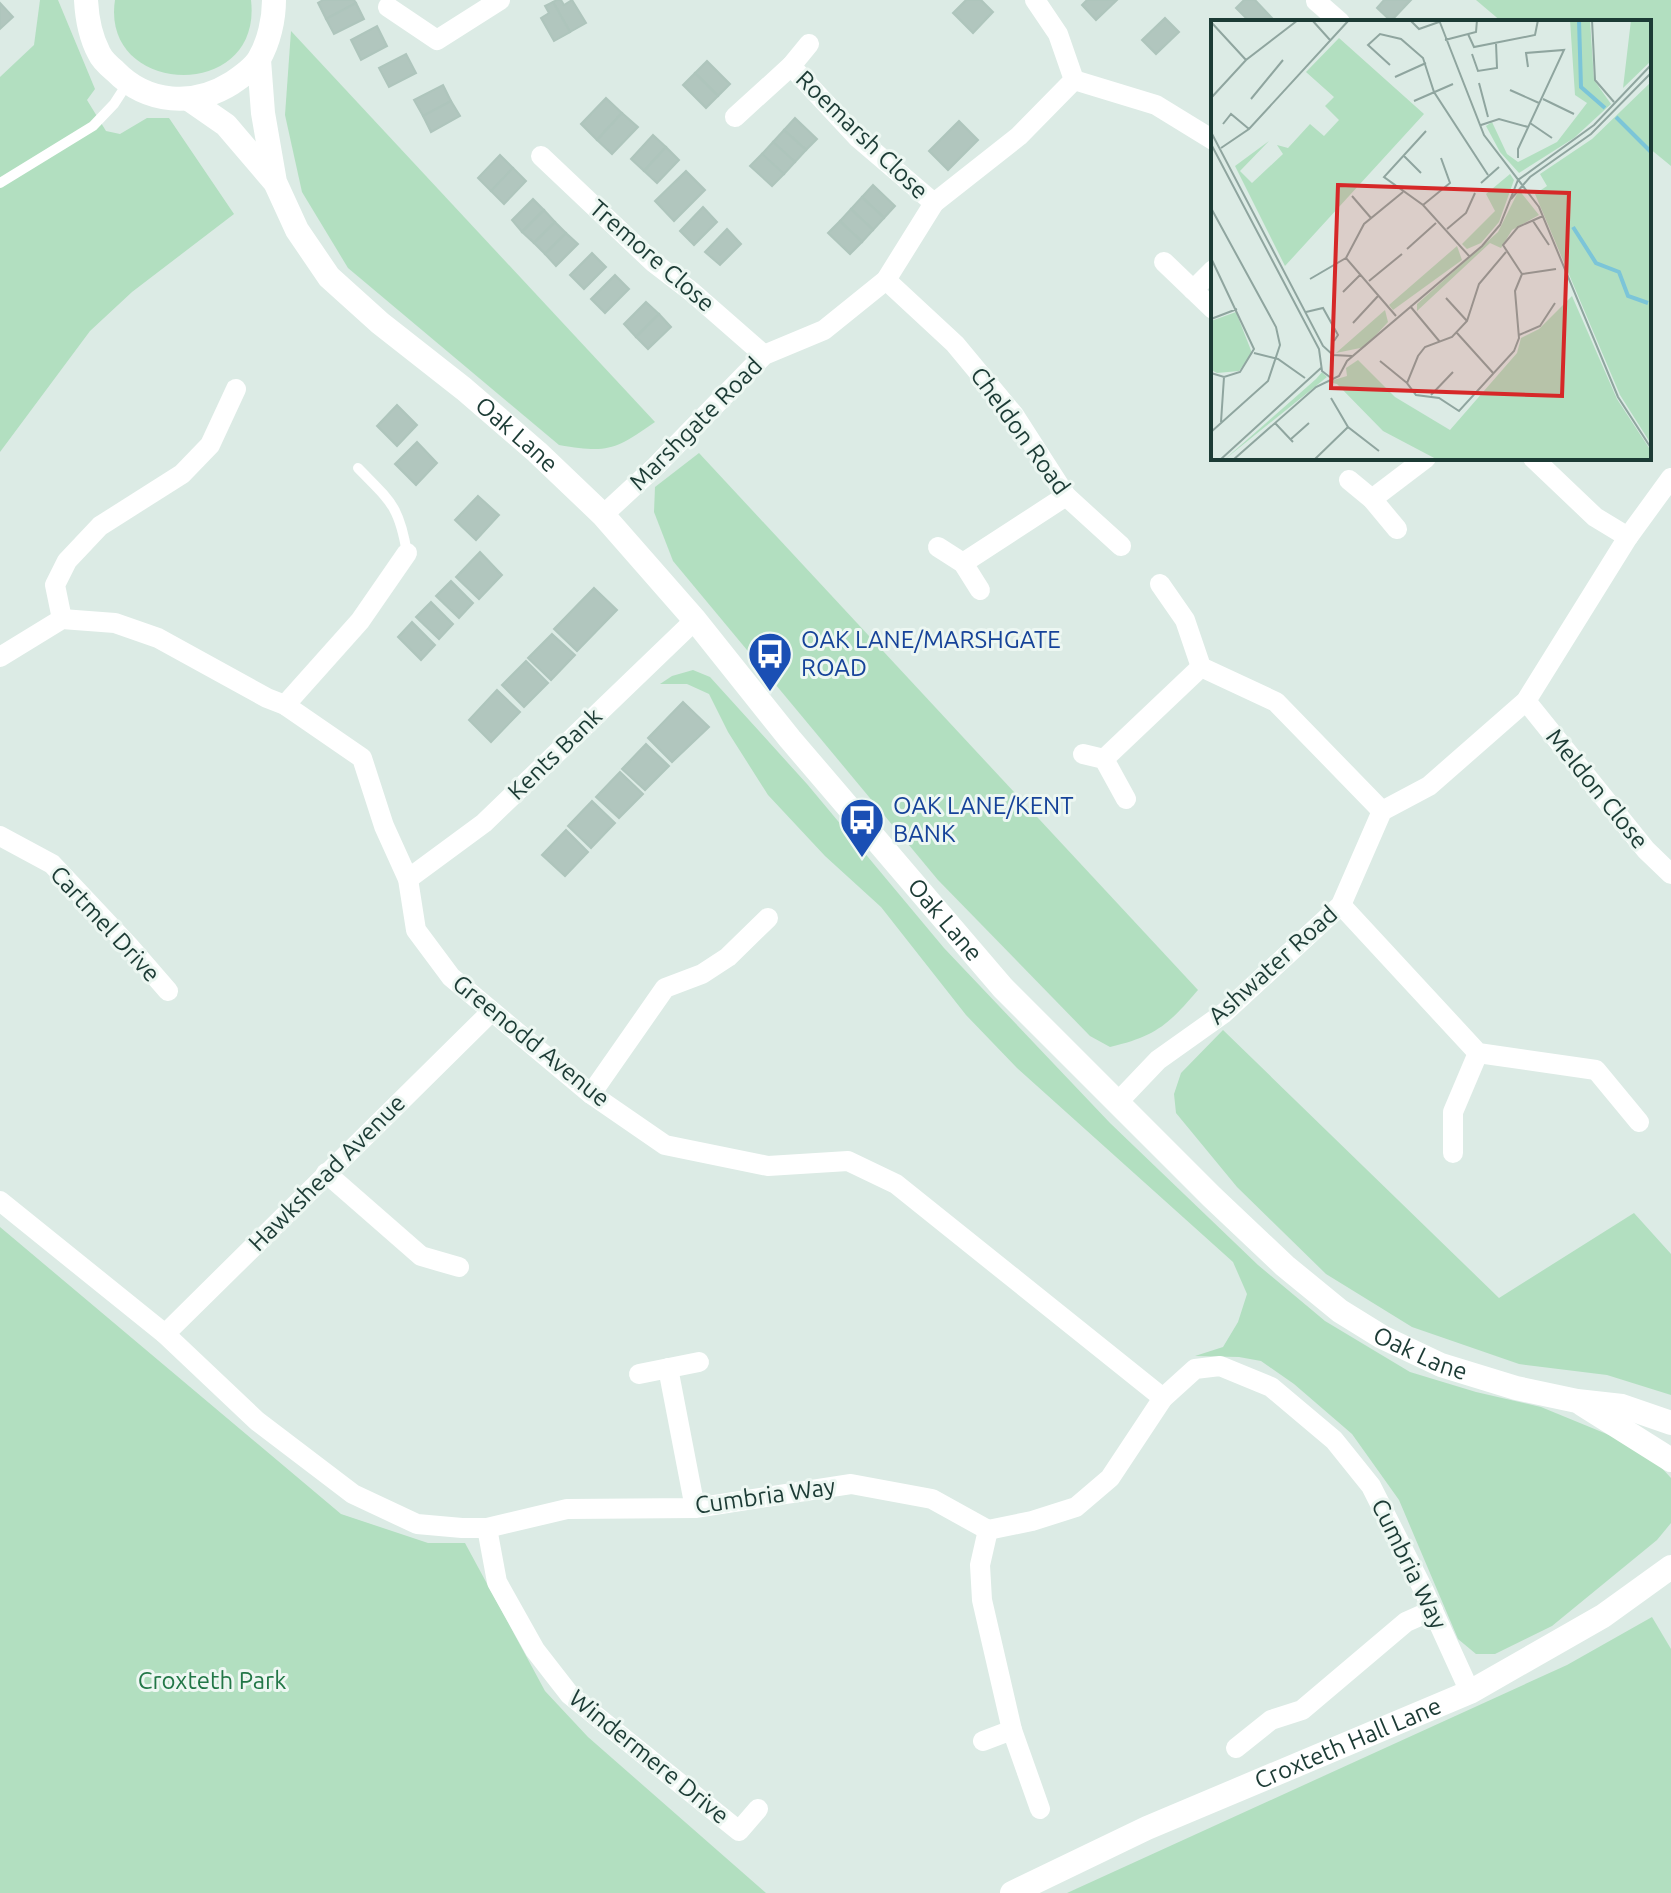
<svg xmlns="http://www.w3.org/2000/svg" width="1671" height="1893" font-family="Ubuntu,sans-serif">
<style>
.green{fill:#b2dfc0}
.building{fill:#b1c6be;stroke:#aec5bc;stroke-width:2}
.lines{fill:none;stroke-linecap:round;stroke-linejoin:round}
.service{stroke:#fff;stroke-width:10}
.minor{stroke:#fff;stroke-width:20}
.tertiary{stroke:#fff;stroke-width:24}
.labels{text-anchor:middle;stroke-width:6;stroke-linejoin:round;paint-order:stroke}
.street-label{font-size:24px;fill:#1c3b35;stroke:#edf7f2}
.transit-label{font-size:24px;fill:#164399;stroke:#edf7f2;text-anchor:start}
.park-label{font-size:24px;fill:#227747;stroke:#edf7f2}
.inset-river{fill:none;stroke:#7cc5d8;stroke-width:4}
.inset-road{fill:none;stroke:#8fa59f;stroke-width:2}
.view{fill:#d62828;fill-opacity:0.15;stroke:#d62828;stroke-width:4}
.inset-edge{fill:none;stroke:#1c3b35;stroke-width:4}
</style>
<rect width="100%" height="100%" fill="#dcebe5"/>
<!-- green -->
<g class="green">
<polygon points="40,0 58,0 95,89 87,100 106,131 120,134 147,118 169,118 234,214 132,292 90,331 0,452 0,77 34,45"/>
<path d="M 115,0 L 251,0 C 263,103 100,97 115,0 Z"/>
<polygon points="1476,0 1671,0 1671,166 1649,148 1649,22 1502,22"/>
<path d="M 291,31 L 655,422 C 614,451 607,453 559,445 L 348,268 L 302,192 L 285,115 Z"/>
<path d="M 699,453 L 1198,990 C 1168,1025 1156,1036 1110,1047 L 1090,1036 L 938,880 L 673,561 L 654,512 L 655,487 Z"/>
<polygon points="693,670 710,677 807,784 944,948 1110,1123 1258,1265 1325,1321 1410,1372 1476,1392 1541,1407 1614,1437 1659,1465 1671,1478 1671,1523 1657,1540 1552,1626 1495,1654 1476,1654 1458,1639 1399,1500 1352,1434 1294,1384 1261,1361 1239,1357 1195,1356 1223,1347 1238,1322 1247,1294 1233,1262 1017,1068 966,1015 881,907 825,856 768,795 728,732 709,694 687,684 660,684 672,676"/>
<polygon points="1223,1030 1499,1298 1634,1213 1671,1254 1671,1395 1607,1375 1519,1364 1412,1327 1326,1274 1237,1187 1176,1113 1174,1094 1181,1073"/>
<polygon points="0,1227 341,1514 428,1543 465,1543 545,1691 588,1737 766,1893 0,1893"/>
<polygon points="1652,1617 1671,1649 1671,1893 1067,1893 1567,1665"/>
</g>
<!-- building -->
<g class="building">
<polygon points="323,0 354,0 356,3 326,19 318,3"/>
<polygon points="557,0 561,0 564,5 572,0 586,23 570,32 553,2"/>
<polygon points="966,0 981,0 993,12 973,33 953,13"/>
<polygon points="1087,0 1117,0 1096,20 1082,5"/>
<polygon points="1244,0 1255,0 1272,18 1268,22 1250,22 1236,8"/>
<polygon points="1384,0 1411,0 1391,21 1377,8"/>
<polygon points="553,2 570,32 554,41 541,18 549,13 545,6"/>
<polygon points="0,3 13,17 0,29"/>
<polygon points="356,3 364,19 334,34 326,19"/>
<polygon points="1165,18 1179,32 1156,54 1142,40"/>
<polygon points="377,26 387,46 361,60 351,40"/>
<polygon points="406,54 416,73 389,87 379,68"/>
<polygon points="707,61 730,84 718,96 695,73"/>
<polygon points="695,73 718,96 706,108 683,85"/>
<polygon points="443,85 451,101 423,116 414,100"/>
<polygon points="606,98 622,113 597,140 581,124"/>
<polygon points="451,101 460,116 431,132 423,116"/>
<polygon points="622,113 638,127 612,154 597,140"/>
<polygon points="795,118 817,139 806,150 784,130"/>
<polygon points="959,121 978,140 948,170 929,151"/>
<polygon points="784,130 806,150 795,162 773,142"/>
<polygon points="653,135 666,147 644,171 631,159"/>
<polygon points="773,142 795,162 784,174 762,154"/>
<polygon points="666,147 679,160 657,183 644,171"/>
<polygon points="762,154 784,174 772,186 750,166"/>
<polygon points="500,155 513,168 491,191 478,178"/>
<polygon points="513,168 526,181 504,204 491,191"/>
<polygon points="686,171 705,190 674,221 655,201"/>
<polygon points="873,185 895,206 884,218 862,197"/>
<polygon points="862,197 884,218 873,230 851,209"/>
<polygon points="533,199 544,210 522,232 512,220"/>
<polygon points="703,207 717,222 694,245 680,231"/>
<polygon points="851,209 873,230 862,242 840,221"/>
<polygon points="544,210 555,222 534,243 522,232"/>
<polygon points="840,221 862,242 850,254 828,233"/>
<polygon points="555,222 566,233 545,254 534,243"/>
<polygon points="727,229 741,244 720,265 705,252"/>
<polygon points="566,233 578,244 556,266 545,254"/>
<polygon points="592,253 606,267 584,289 570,275"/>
<polygon points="615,275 629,289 605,313 591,299"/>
<polygon points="646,302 659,314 636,337 624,324"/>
<polygon points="659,314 671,327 648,349 636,337"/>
<polygon points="397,405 417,425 397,446 377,426"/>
<polygon points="417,442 437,463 416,485 395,464"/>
<polygon points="478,496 499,515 476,540 455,520"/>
<polygon points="480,552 502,575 479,599 456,577"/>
<polygon points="451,581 473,603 459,618 436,596"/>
<polygon points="594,588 617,610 577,651 554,629"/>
<polygon points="431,602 453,624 439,639 416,617"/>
<polygon points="412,622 435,645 421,660 398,637"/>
<polygon points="552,634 575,655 551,680 528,658"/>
<polygon points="526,661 548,683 524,707 502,685"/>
<polygon points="497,690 520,712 491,742 469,720"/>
<polygon points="683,702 709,727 672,762 648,738"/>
<polygon points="646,744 669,766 645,790 622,769"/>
<polygon points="620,772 643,794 619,818 596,797"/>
<polygon points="592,801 615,823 591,848 568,826"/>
<polygon points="566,830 588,852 565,876 542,855"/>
</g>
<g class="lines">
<!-- service -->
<g class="service">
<polyline points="0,183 93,126 114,104 127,84"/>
<path d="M 358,468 C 390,501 399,505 407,553"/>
</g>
<!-- minor -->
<g class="minor">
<polyline points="1316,1 1340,22"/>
<polyline points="388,7 437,40 500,0"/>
<polyline points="791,66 858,138 934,203"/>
<polyline points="1074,80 1156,105 1213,140"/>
<polyline points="735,117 791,66 809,44"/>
<polyline points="541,156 653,262 692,292 764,355"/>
<polyline points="1164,262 1213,309"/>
<polyline points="886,280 955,344 1014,415 1066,496 1121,546"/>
<polyline points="1193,290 1213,270"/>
<polyline points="1533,458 1595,517 1628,537"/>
<polyline points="1349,480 1372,499 1397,529"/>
<polyline points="1372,499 1426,458"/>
<polyline points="603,515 656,466 764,355 824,330 886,280 934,203 1019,136 1074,80 1058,34 1035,0"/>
<polyline points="938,547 963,563 980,590"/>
<polyline points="963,563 1066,496"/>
<polyline points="1160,584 1185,620 1201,667 1276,702 1382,811"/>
<polyline points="62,619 55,585 67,561 100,526 182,474 210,445 236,389"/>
<polyline points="0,657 62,619 115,623 158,638 267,698 285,705 362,758 384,826 408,879 416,930 451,977 591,1094 665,1145 768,1166 848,1161 896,1184 1163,1398"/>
<polyline points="1526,701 1646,850 1671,874"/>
<polyline points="285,705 360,621 407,553"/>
<polyline points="1083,754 1104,759 1126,799"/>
<polyline points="1104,759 1201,667"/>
<polyline points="0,836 52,864 129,946 168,991"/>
<polyline points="408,879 484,823 695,620"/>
<polyline points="1341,905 1478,1053 1596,1070 1639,1122"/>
<polyline points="591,1094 665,988 702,974 728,957 768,918"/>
<polyline points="1117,1103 1158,1060 1224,1013 1341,905 1382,811 1429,786 1526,701 1628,537 1671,478"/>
<polyline points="1453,1153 1453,1112 1478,1053"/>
<polyline points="326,1173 421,1256 459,1267"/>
<polyline points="0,1201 165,1334 257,1421 353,1494 417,1524 462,1528 487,1528 567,1509 695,1508 851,1484 932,1499 988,1530 1032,1521 1076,1507 1110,1478 1163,1398 1195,1369 1220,1366 1271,1387 1334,1440 1371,1486 1424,1591 1470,1692"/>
<polyline points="165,1334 491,1012"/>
<polyline points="668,1368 695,1508"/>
<polyline points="639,1374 699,1362"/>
<polyline points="487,1528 497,1582 535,1650 570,1695 739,1831 758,1809"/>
<polyline points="988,1530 980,1565 982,1600 1012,1730 1040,1809"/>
<polyline points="983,1741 1012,1730"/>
<polyline points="1236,1748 1271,1720 1302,1710 1406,1622 1433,1610"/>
</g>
<!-- tertiary -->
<g class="tertiary">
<path d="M 86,0 C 87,19 90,36 99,53 C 102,60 109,66 115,71 C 147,104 194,107 232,83 C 241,77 253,69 259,59 C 269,42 274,19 274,0"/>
<path id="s1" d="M 259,60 L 263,113 L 275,182 L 297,230 L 329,277 L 380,323 L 464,389 L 537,452 L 603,515 L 695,620 L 790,739 L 1003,988 L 1212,1197 L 1285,1266 L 1340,1311 L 1382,1337 L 1441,1365 L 1516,1388 L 1577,1401 L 1622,1406 L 1671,1423"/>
<polyline points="190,100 226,125 273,180"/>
<polyline points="1582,1404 1671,1460"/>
<path id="s2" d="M 1012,1893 L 1147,1828 L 1470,1692 L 1603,1616 L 1671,1567"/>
</g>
</g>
<!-- icons -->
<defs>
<g id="bus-pin" transform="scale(2.3)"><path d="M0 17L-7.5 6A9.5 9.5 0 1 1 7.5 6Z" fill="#1a4fb4" stroke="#edf7f2"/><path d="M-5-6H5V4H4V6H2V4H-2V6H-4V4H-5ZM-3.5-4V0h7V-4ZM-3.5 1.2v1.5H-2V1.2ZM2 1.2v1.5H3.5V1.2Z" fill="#fff"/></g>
</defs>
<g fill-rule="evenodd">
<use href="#bus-pin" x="770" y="654"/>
<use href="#bus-pin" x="862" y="820"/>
</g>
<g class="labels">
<!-- street labels -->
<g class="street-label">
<text transform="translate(862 135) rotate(44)" y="8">Roemarsh Close</text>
<text transform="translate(652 256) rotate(41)" y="8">Tremore Close</text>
<text transform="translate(696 424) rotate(-45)" y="8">Marshgate Road</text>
<text transform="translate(1020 431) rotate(54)" y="8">Cheldon Road</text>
<text dy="8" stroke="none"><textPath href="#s1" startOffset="478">Oak Lane</textPath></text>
<text transform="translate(555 754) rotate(-44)" y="8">Kents Bank</text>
<text transform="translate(1597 789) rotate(51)" y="8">Meldon Close</text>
<text dy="8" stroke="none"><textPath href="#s1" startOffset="1126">Oak Lane</textPath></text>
<text transform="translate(105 924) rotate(47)" y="8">Cartmel Drive</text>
<text transform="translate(1273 965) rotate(-42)" y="8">Ashwater Road</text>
<text transform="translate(531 1041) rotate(39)" y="8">Greenodd Avenue</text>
<text transform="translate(327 1173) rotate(-45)" y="8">Hawkshead Avenue</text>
<text dy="8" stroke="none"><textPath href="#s1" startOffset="1774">Oak Lane</textPath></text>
<text transform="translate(765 1496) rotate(-8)" y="8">Cumbria Way</text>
<text transform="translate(1409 1564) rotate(64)" y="8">Cumbria Way</text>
<text dy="8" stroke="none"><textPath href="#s2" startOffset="368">Croxteth Hall Lane</textPath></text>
<text transform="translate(649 1757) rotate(39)" y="8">Windermere Drive</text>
</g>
<!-- transit labels -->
<g class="transit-label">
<text x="801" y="648">OAK LANE/MARSHGATE<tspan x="801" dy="28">ROAD</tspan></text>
<text x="893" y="814">OAK LANE/KENT<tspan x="893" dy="28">BANK</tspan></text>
</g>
<!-- park labels -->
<g class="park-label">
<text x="212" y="1689">Croxteth Park</text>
</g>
</g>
<!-- overview -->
<g transform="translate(1211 20)">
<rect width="440" height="440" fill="#dcebe5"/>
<path d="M 359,0 L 379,0 L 383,60 L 400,84 L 363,118 L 308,153 L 289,132 L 275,106 L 281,102 L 296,134 L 307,142 L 346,122 L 376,83 L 364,75 ZM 420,0 L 440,0 L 440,41 L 412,68 ZM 128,18 L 213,94 L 74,246 L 24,146 L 58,121 L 29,151 L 41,163 L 72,134 L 66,125 L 77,128 L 99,104 L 113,116 L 128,100 L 114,86 L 123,77 L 95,52 ZM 440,62 L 440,424 L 409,375 L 324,174 L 336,166 L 329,154 L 381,119 ZM 299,154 L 303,160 L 288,202 L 270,223 L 256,229 L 251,224 L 284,191 L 275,174 ZM 308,170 L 328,195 L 301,210 L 290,228 L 279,223 L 206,291 L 206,284 L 287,212 ZM 246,226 L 251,240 L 182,290 L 178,285 ZM 361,276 L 406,379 L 440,431 L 440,440 L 227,440 L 172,411 L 126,364 L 116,362 L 136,356 L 135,348 L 147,340 L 184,377 L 239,410 L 306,333 L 310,318 L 328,309 ZM 174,290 L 177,302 L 154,327 L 125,333 ZM 25,292 L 41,333 L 28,351 L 6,353 L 0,350 L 0,301 ZM 111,352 L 116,357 L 13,440 L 105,359 Z" fill="#b2dfc0"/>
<path class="inset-river" d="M 368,0 L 370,67 L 394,88M 405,97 L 440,132M 362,207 L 385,243 L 408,252 L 417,276 L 437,283"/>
<path class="inset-road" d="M 101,0 L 119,20M 199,0 L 208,9 L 228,2M 228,0 L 273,115 L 328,187 L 407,377 L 440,428M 381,0 L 384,60 L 403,82M 0,2 L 35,40M 257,14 L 263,27 L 324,15 L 327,0M 234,20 L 265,12 L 266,0M 261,34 L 267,51 L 286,48 L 285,23M 179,45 L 157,25 L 169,14 L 190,19 L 212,38 L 223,72 L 277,155M 184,57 L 215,43M 268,63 L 277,97M 299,70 L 328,83M 0,78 L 35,40 L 87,0M 40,79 L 72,40M 332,79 L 363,94M 203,81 L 242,64M 319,103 L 341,118M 12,104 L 20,94 L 38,109M 270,105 L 288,99 L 317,107M 215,111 L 173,157 L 212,185 L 259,237M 0,112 L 112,326 L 122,335 L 141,336M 0,124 L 108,329 L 111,351 L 120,358M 10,128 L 38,109 L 138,0M 193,136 L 210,153M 307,138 L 307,129 L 353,30 L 315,33 L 317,47M 270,163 L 288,147M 141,176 L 160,198M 300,179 L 319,157 L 380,114 L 440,53M 212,185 L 239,163 L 230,138M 0,188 L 65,307 L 69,325 L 57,361 L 0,412M 322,201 L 338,225M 236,209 L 255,193 L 264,173M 196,229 L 225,203M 295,232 L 268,264 L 256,301 L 241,317 L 214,327 L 207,336 L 196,363 L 205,375 L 228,378 L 248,391 L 303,331 L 308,318 L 304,271 L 311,254 L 292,225 L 307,207 L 332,196M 0,238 L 43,329 L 29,352 L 13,357 L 0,353M 135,238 L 153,204 L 192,172M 311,254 L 345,249M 99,259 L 135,238 L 185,296M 158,261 L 191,234M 132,272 L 149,255M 235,278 L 256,301M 199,286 L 229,322M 95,292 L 112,288 L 127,315 L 123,321M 0,299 L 26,289M 142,303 L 167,276M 246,313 L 283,354M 308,315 L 329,306 L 344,283M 43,333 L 67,339 L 94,358M 169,341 L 196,363M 220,375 L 242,352M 120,378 L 137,407 L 168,431M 10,402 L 13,357M 64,403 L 82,422M 80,419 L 98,403M 9,440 L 110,348M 22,440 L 105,367 L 128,356 L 136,341 L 271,226 L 289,205 L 307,160 L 383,105 L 440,45M 103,440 L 137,407"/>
<path class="view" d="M 127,165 L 358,173 L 351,376 L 120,368 Z"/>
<rect width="440" height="440" class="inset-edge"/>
</g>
</svg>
